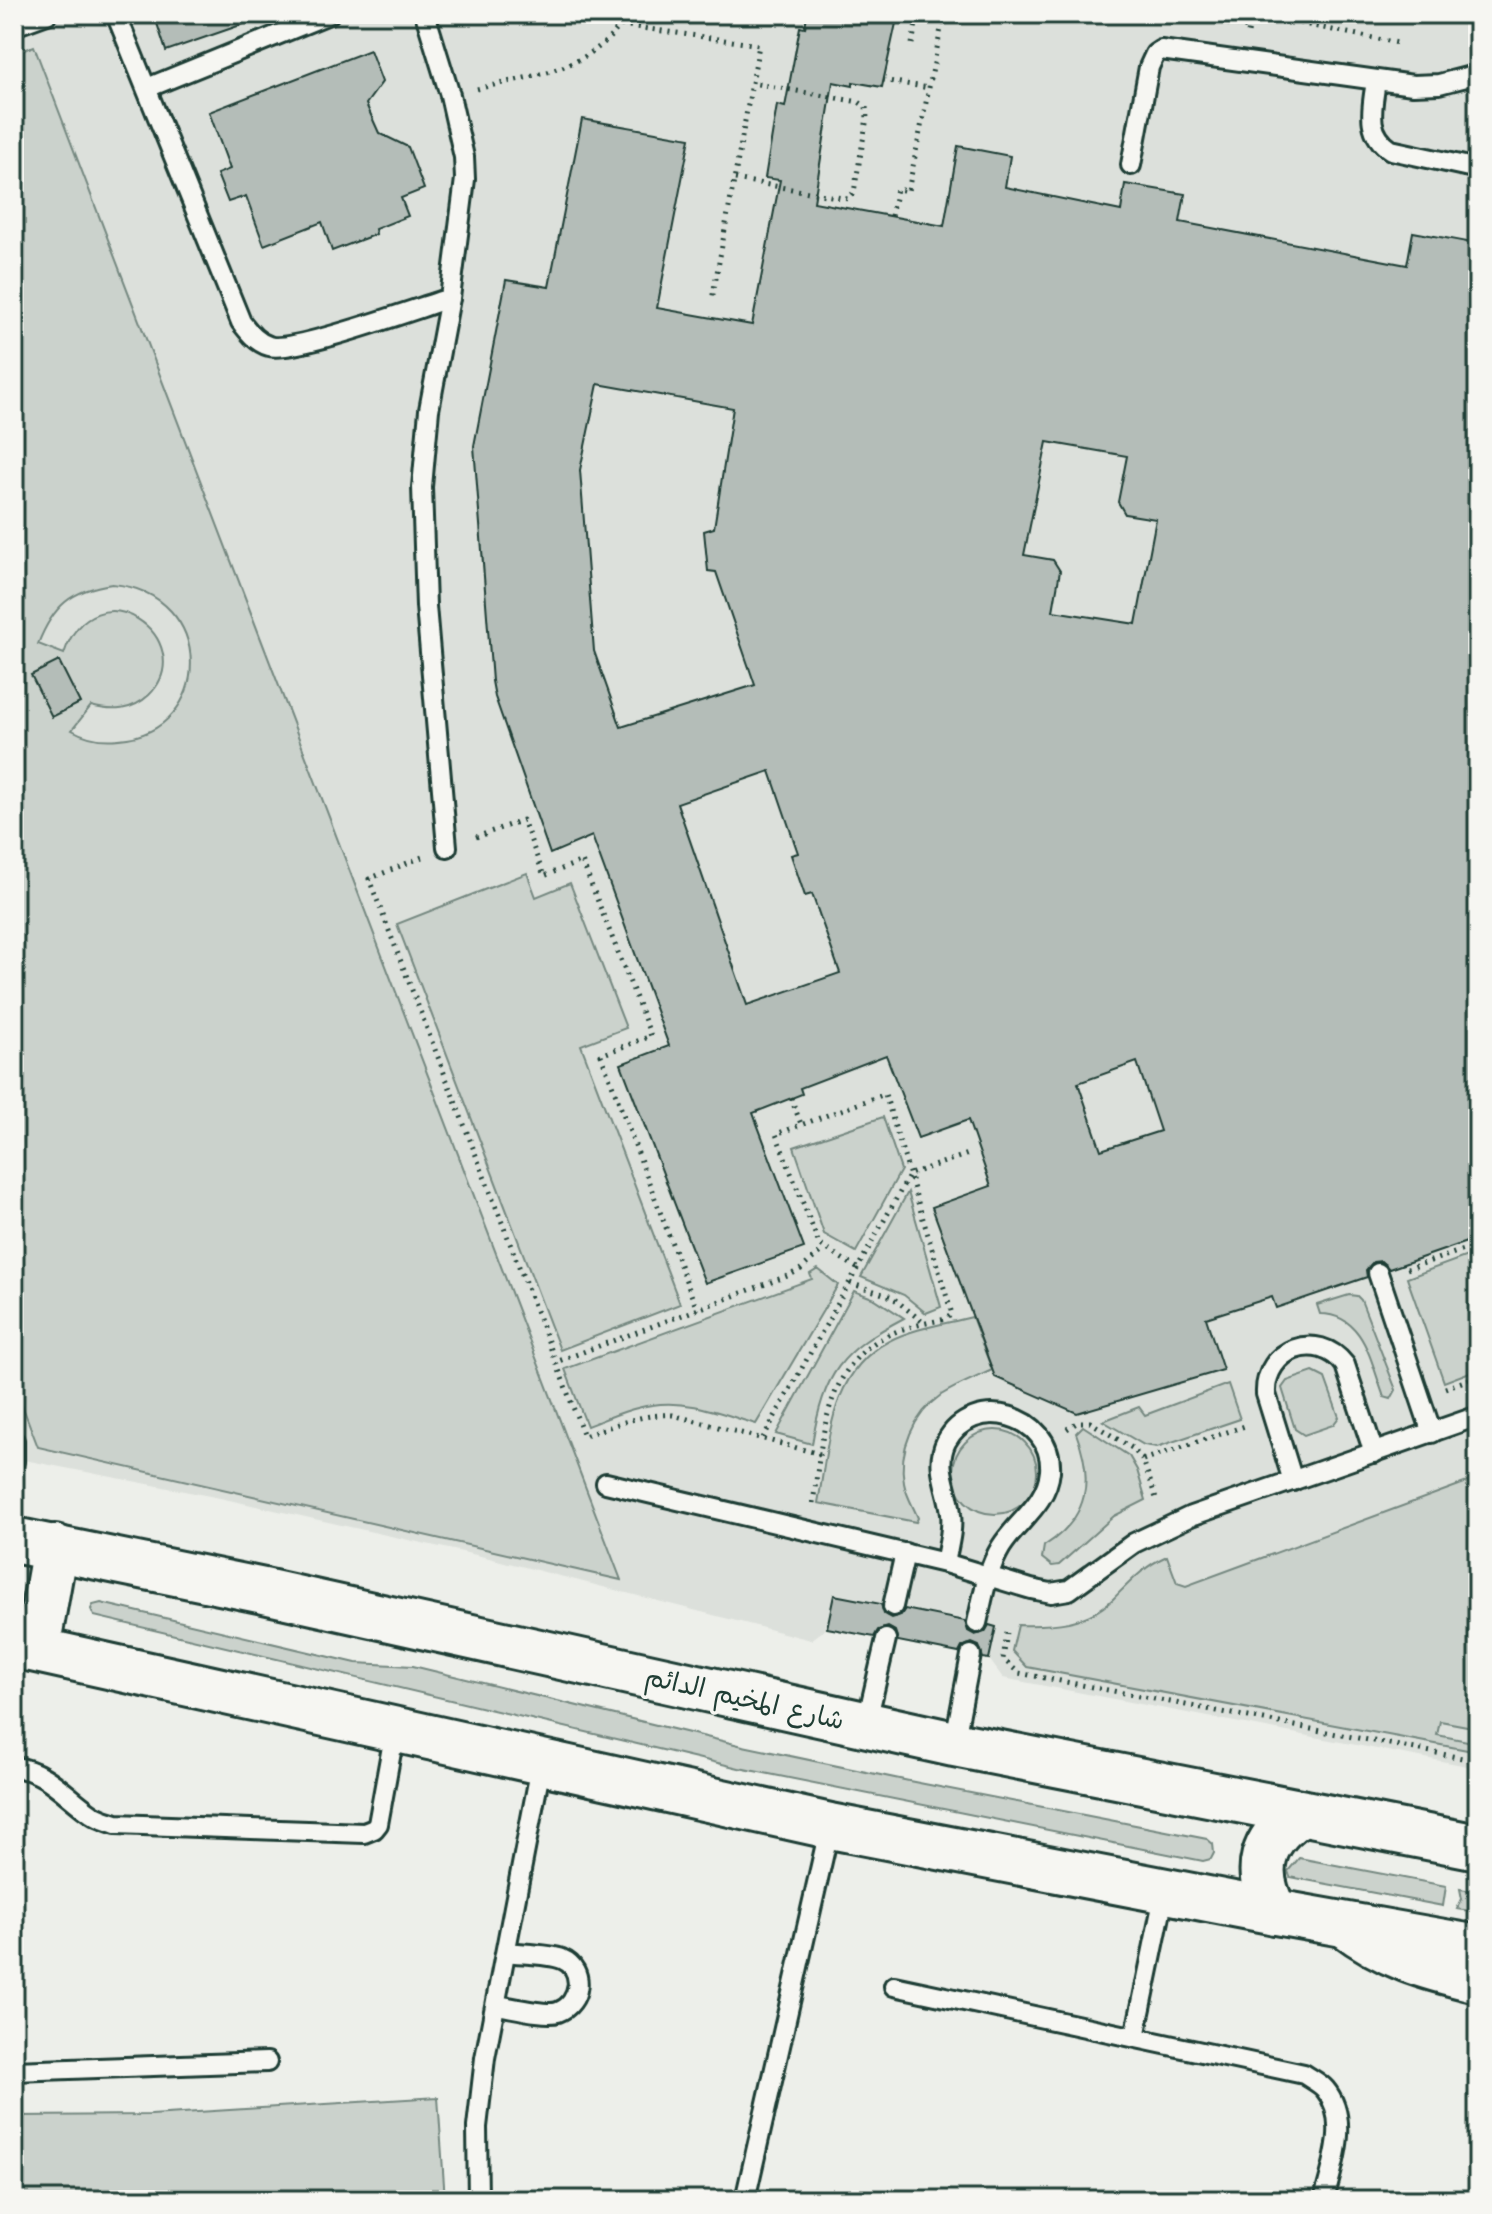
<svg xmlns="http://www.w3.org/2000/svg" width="1492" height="2214" font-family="'Architects Daughter','Playpen Sans Arabic',sans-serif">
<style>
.built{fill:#dce0db}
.green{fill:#cbd2cc;stroke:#758880;stroke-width:2;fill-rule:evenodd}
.building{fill:#b4bdb8;stroke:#1f3d34;stroke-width:2;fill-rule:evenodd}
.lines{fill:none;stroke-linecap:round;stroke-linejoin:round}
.lane-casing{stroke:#1f3d34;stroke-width:24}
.street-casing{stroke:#1f3d34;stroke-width:44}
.primary-casing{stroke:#1f3d34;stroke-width:50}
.path{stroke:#1f3d34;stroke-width:5;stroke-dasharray:2 6;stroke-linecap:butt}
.lane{stroke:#f6f6f2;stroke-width:18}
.street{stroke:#f6f6f2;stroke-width:38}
.primary{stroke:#f6f6f2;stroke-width:44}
.labels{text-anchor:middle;stroke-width:7;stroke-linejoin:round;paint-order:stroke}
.street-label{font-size:26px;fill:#1f3d34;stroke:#f6f6f2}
</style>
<rect width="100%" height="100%" fill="#edefea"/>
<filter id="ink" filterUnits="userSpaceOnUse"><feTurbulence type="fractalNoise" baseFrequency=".0125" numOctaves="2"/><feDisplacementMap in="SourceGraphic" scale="16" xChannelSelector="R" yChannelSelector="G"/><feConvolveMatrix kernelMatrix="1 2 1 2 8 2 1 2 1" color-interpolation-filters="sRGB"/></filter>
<g filter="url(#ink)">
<!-- built -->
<polygon class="built" points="14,14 1478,14 1478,1768 1003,1678 989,1659 886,1639 827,1628 811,1640 485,1557 220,1498 14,1458"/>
<!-- green -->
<g class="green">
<path d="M 34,46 L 621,1580 L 38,1447 L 14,1384 L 14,54 ZM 112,584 C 217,593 215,732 119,739 C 102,741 86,738 72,730 L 91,706 C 113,712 132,711 149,695 C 203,641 94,561 64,654 L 38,644 C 53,606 71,590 112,584 Z"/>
<polygon points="527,873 536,897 570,883 626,1028 581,1045 680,1304 560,1350 397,924"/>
<polygon points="883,1117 901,1170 856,1252 824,1234 794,1147"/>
<polygon points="908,1192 941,1307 926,1313 904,1295 861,1277"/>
<polygon points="1470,1255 1478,1279 1478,1369 1444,1382 1407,1278"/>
<path d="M 818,1269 L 838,1285 L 756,1424 C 722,1414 688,1399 652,1405 C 630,1408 608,1418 587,1426 L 565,1369 L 812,1279 L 810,1274 Z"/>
<path d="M 854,1291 L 875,1299 L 904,1318 C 841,1351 824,1372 812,1444 L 776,1434 Z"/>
<path d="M 1349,1295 L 1357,1296 L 1361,1300 L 1396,1390 L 1391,1399 L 1384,1397 C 1371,1364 1365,1314 1320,1314 L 1317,1305 Z"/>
<path d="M 972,1317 L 992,1370 C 975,1378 957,1385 941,1395 C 914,1414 898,1450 904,1483 C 906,1495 913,1506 918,1518 L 916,1522 L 818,1503 C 829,1444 829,1372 889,1341 C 914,1328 945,1324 972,1317 Z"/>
<polygon points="1313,1372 1325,1378 1339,1417 1333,1425 1304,1435 1295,1429 1282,1388 1287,1381"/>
<polygon points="1228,1384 1240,1419 1157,1447 1144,1445 1103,1421 1139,1407 1145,1415"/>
<path d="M 1083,1426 L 1129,1456 L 1137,1470 L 1146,1500 L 1114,1516 L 1059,1565 L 1052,1566 L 1042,1558 L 1044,1546 C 1089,1518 1094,1480 1076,1433 Z"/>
<circle cx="995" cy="1472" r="42"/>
<path d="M 1478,1478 L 1478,1728 L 1440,1721 L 1437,1735 L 1478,1743 L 1478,1752 L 1027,1667 L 1012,1651 L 1018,1625 C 1052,1626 1086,1625 1113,1599 C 1131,1581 1144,1566 1167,1556 L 1177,1583 L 1186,1586 Z"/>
<polygon points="101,1603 356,1663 413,1666 743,1746 909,1781 1207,1839 1213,1844 1214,1853 1211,1859 1203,1861 739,1768 94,1616 91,1609 93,1605"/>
<polygon points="1299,1858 1446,1886 1443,1906 1290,1877 1288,1871"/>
<polygon points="1460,1889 1478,1892 1478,1912 1457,1909 1462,1899"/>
<polygon points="438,2097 445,2200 14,2200 14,2116 151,2115"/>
</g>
<!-- building -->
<g class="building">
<polygon points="154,14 257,14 258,19 166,51"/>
<path d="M 807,14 L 898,14 L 882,87 L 853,82 L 853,86 L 833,82 L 814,202 L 944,226 L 958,146 L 1010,156 L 1005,187 L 1121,211 L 1125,184 L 1185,194 L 1180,222 L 1407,265 L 1413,232 L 1478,244 L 1478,1238 L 1389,1269 L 1381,1261 L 1373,1262 L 1366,1270 L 1367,1277 L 1276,1308 L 1272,1297 L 1206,1318 L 1223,1370 L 1077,1413 L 995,1377 L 932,1207 L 991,1186 L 968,1120 L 918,1138 L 886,1055 L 800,1088 L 802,1094 L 753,1113 L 804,1248 L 705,1283 L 621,1064 L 669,1046 L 592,836 L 550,854 L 495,697 L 492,681 L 474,446 L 506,280 L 549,287 L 582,119 L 690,138 L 657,308 L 752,325 L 780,180 L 765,178 L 777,105 L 785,107 L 800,27 L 805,28 ZM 598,384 L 733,408 L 714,528 L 704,531 L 708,571 L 716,572 L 755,685 L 621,727 L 594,651 L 580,470 ZM 1047,442 L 1127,456 L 1118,502 L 1125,514 L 1156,519 L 1136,624 L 1053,611 L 1060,571 L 1053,560 L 1024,555 ZM 770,771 L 798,853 L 791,855 L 805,896 L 812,894 L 840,973 L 747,1005 L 677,803 ZM 1137,1062 L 1160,1131 L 1101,1150 L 1078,1083 Z"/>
<polygon points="370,50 382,82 366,104 379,133 408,147 424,189 401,198 408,216 375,229 376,234 332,251 322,222 264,245 246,196 228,202 217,174 230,169 209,112"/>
<polygon points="59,661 80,703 52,717 31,675"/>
<polygon points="834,1595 881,1604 884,1614 891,1618 901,1615 905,1609 965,1621 968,1631 975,1635 985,1632 989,1625 996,1627 989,1659 983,1658 979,1646 972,1643 962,1647 959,1653 898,1641 895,1631 888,1627 878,1630 874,1637 827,1628"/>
</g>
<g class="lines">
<!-- lane casing -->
<g class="lane-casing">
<g id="lane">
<path d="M 116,14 L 241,322 C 249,332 256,342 269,346 C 292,354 420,307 450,298"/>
<polyline points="425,14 450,95 464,157 465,179 450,298 429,410 422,487 426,606 447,847"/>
<polyline points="14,26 47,14"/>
<path d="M 1376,81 C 1372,108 1365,133 1391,150 L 1469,167"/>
<polyline points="147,88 329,14"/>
<polyline points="1131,165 1149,67 1155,54 1161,50 1413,85 1439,84 1478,74"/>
<polyline points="1378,1273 1432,1433"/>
<polyline points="14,1441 14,1461"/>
<path d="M 1293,1481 L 1266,1394 C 1264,1349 1318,1329 1345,1365 L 1374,1453"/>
<polyline points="606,1483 945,1563 1031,1589 1051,1593 1069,1590 1134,1543 1191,1516 1478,1416"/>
<path d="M 945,1563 C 948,1547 953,1530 951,1514 C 949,1489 934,1467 946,1442 C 972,1392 1054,1414 1050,1471 C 1047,1504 1017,1521 1001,1547 C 987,1570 983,1597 977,1623"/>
<polyline points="893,1606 905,1553"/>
<polyline points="866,1725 886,1639"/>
<polyline points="954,1744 971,1655"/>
<path d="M 14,1767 C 48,1771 65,1796 92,1814 C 99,1819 108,1821 116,1824 L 364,1833 L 374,1829 L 378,1824 L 395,1730"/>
<path d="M 894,1986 L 1304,2074 C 1311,2079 1320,2083 1325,2089 C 1351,2120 1332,2166 1324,2200"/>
<path d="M 497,2005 C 511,2007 546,2016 558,2012 C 581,2004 586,1969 562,1959 C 549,1954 521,1954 506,1952"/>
<polyline points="1135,2037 1165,1891"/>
<polyline points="14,2071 267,2062"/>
<polyline points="478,2200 477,2127 485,2058 542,1761"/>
<polyline points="745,2200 830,1826"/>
</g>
</g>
<!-- street casing -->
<g class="street-casing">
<path id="street" d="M 1342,1926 C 1387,1960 1424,1970 1478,1983"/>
</g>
<!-- primary casing -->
<g class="primary-casing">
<g id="primary">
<polyline points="14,1540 264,1591 954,1744 1478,1847"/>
<polyline points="14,1645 830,1826 1275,1912 1478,1948"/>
<polyline points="37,1649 55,1547"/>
<path d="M 1275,1912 C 1252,1871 1261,1838 1301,1813"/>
</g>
</g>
<!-- path -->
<g class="path">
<polyline points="1191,14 1191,16 1249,28 1248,33"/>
<polyline points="1253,14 1398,43"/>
<polyline points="621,25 759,45 712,300"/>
<polyline points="912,44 918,14"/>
<polyline points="883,80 929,88"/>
<path d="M 477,89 C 536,74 593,71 628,14"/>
<polyline points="735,179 848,199 854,192 867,118 866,107 859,102 752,83"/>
<polyline points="891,216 897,189 908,191 944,14"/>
<polyline points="476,837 523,820 544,876 582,861 651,1036 601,1055 697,1310"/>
<polyline points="422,857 369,879 556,1362"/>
<polyline points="791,1098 801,1124"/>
<polyline points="1407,1269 1478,1245"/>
<polyline points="850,1283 892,1297 924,1323"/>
<polyline points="1445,1388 1478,1376"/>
<polyline points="1067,1429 1078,1422 1090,1422 1132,1448 1143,1460 1157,1501"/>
<polyline points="763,1438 910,1174 971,1153"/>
<path d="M 820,1454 L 673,1415 C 642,1413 613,1426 584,1436 L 556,1362 L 790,1275 L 801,1269 L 824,1249"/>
<polyline points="1143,1460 1248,1425"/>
<path d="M 813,1503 C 822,1442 824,1367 886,1336 C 904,1327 926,1323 946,1319 L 952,1314 L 885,1094 L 776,1134 L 819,1244 L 857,1268"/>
<polyline points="1007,1633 1003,1659 1019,1673 1478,1761"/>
</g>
<!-- lane -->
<use href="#lane" class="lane"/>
<!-- street -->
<use href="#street" class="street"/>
<!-- primary -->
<use href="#primary" class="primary"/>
</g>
</g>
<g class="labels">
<!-- street labels -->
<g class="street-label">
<text transform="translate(745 1698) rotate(13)" y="9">شارع المخيم الدائم</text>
</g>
</g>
<!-- margin -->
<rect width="1492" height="2214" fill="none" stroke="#f6f6f2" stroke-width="48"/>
<rect x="24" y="24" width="1444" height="2166" fill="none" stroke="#1f3d34" stroke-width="3" filter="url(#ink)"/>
</svg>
